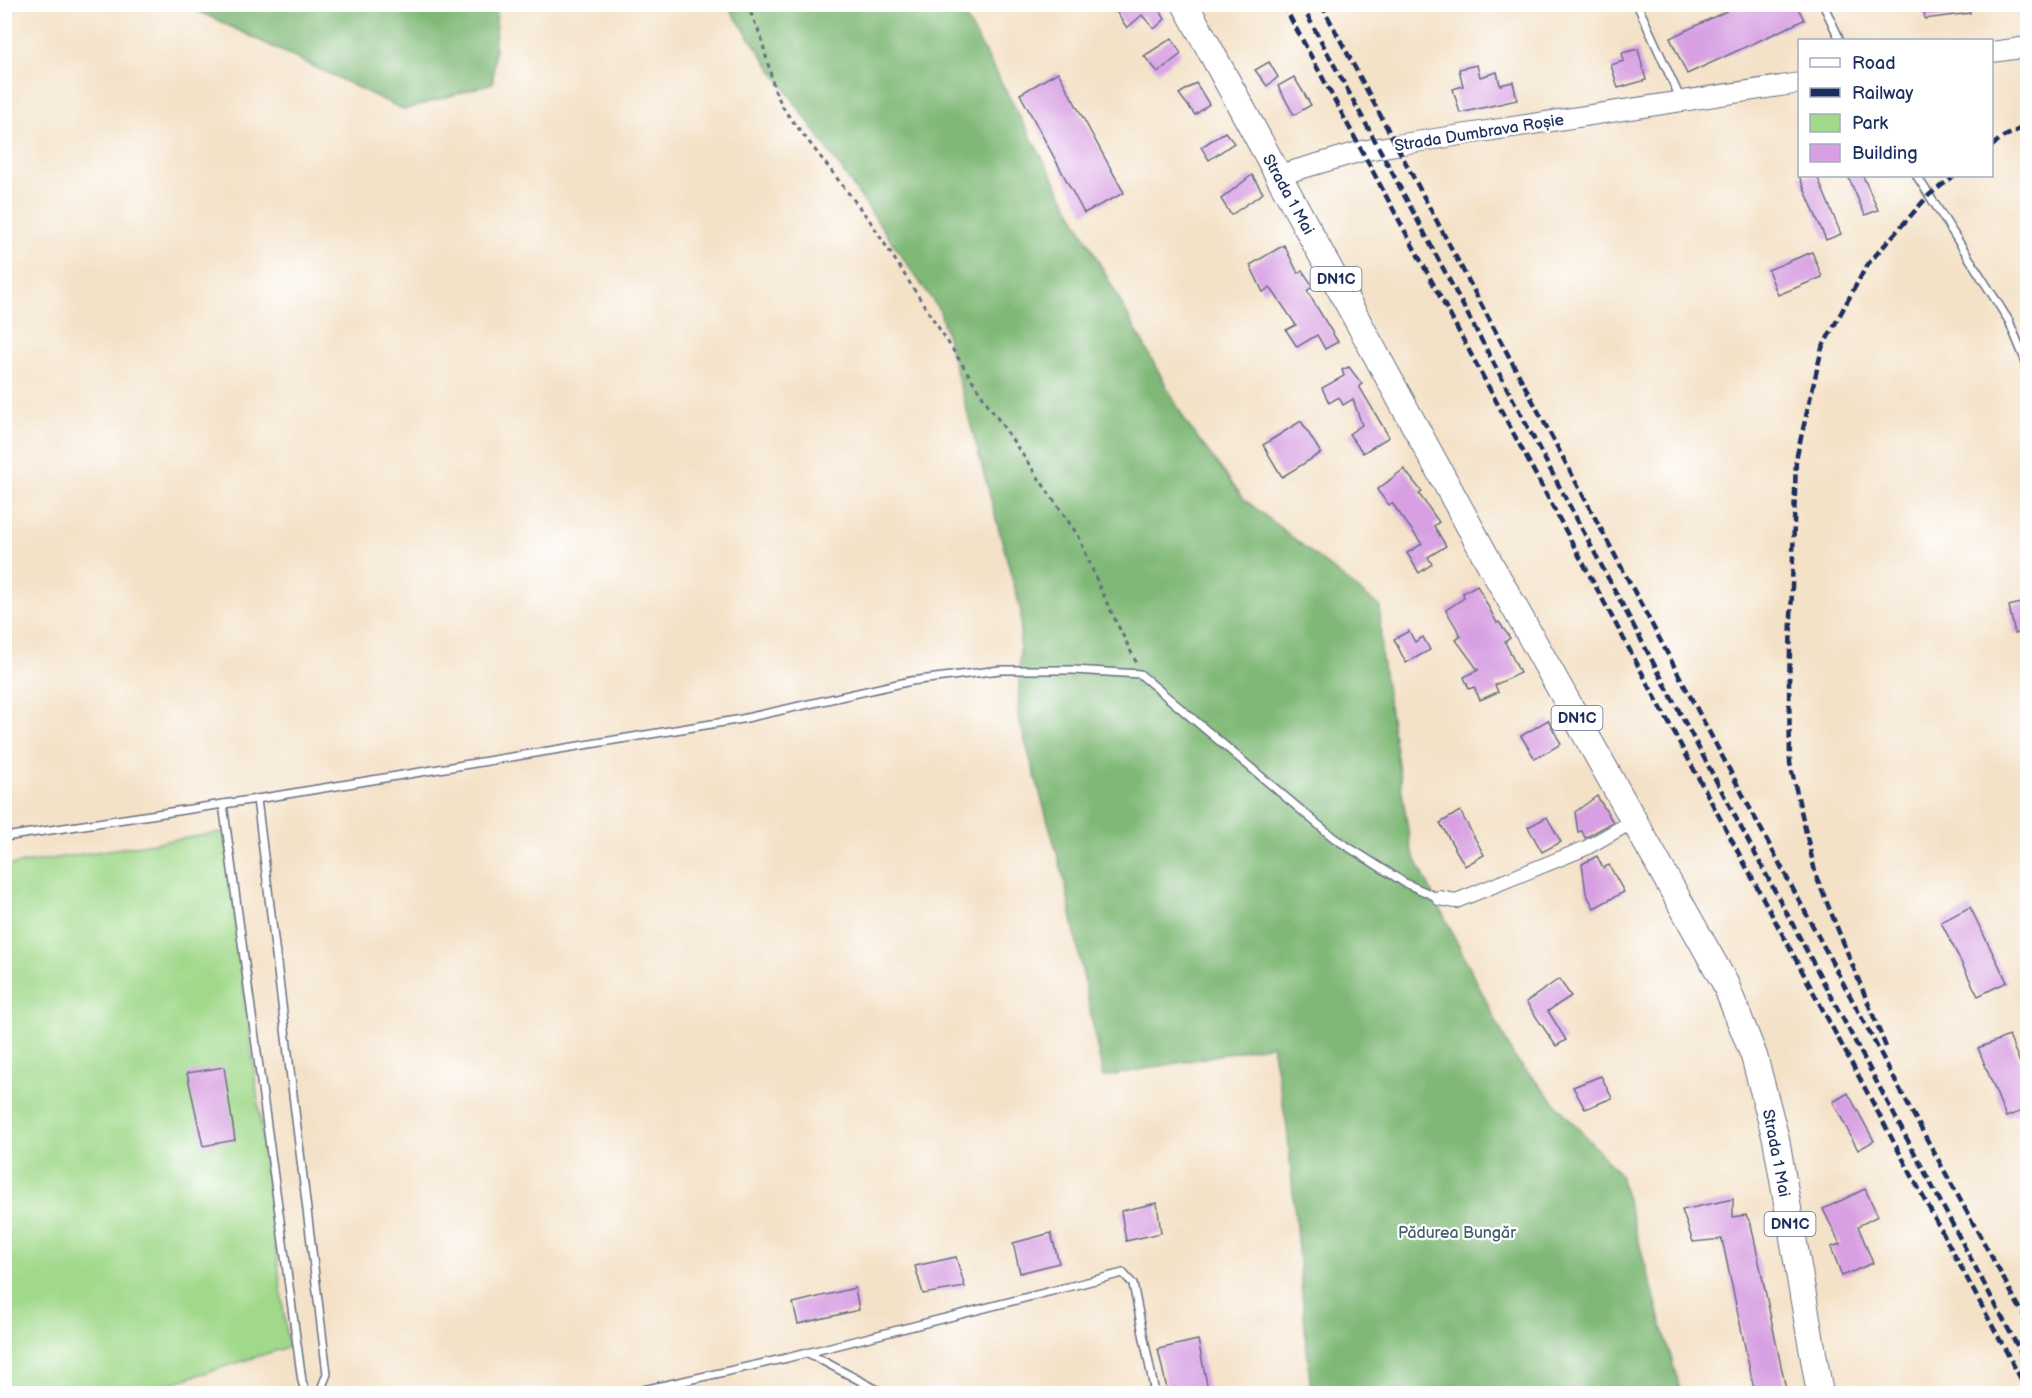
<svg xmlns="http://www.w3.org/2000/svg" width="2032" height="1398" font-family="'Balsamiq Sans',sans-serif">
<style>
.green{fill:#a1d98b;stroke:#5e8474;stroke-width:1.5}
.forest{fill:#80b977;stroke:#4e746a;stroke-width:1.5}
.building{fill:#d8a0e2}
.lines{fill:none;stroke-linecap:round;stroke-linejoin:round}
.lane-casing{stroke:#676e83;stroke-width:10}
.street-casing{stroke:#676e83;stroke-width:16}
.secondary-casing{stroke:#676e83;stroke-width:22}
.highway-casing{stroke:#676e83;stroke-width:28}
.path{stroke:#676e83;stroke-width:3;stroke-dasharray:4.5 4.5;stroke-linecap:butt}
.lane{stroke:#fff;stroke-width:7}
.street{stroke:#fff;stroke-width:14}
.secondary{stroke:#fff;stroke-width:20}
.highway{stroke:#fff;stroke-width:26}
.rail{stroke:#1b2f5e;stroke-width:4.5;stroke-dasharray:9 4.5;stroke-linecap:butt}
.labels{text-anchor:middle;stroke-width:4.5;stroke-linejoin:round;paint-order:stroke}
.shield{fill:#fff;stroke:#5f6d8e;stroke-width:1.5}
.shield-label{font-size:15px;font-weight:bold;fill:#1b2f5e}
.street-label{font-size:16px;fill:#1b2f5e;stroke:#fff}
.park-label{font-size:16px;fill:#43626c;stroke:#fff}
</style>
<rect width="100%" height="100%" fill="#fff"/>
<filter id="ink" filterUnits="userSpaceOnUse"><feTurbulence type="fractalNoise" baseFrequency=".0167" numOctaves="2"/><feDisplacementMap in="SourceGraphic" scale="12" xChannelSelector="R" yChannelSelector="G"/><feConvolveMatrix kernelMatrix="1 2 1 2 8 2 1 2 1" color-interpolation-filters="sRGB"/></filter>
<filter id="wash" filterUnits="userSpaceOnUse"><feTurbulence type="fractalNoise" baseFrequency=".008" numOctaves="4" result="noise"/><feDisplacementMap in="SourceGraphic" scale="24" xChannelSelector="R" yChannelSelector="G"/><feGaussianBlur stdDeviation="1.35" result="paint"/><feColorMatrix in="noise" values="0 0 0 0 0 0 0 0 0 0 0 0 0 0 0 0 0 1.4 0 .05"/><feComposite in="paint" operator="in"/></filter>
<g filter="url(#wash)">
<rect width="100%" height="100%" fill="#f4e2c8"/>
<!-- green -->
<polygon class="green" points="225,832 288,1347 139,1393 5,1394 5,866"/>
<!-- forest -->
<g class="forest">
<polygon points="186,5 497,5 493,83 404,110"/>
<polygon points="727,5 959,5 1187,424 1244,499 1380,607 1381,653 1411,850 1514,1057 1620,1175 1681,1393 1311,1393 1287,1127 1272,1045 1103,1077 1064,878 1018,716 1021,611 940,311"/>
</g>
<g id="blocks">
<!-- building -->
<g class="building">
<polygon points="1111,4 1156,4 1165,19 1154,29 1142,15 1127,28"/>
<polygon points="1741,4 1796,4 1804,20 1687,74 1670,38"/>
<polygon points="1923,4 1969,4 1970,13 1925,19"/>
<polygon points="1172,38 1181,54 1158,72 1144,56"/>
<polygon points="1638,49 1646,80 1618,88 1611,65 1624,61 1622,53"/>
<polygon points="1269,62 1278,77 1267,86 1255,70"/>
<polygon points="1477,65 1480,77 1497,72 1500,85 1513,82 1517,100 1460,113 1453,89 1463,86 1459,69"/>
<polygon points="1058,72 1124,193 1084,213 1020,94"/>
<polygon points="1294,77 1311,105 1294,115 1278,86"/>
<polygon points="1196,83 1209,104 1195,115 1179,94"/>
<polygon points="1225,132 1234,143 1209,160 1201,147"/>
<polygon points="1252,175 1263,193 1231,215 1221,199"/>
<polygon points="1799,176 1817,176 1841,234 1826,240"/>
<polygon points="1848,176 1863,176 1878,210 1865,215"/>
<polygon points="1284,245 1298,273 1302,270 1313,286 1307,291 1338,342 1325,349 1317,335 1297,347 1286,330 1296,325 1270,287 1263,292 1250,265"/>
<polygon points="1812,252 1822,277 1778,295 1768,270"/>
<polygon points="1349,367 1362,384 1359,386 1389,437 1363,453 1349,434 1362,425 1353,399 1343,405 1339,397 1329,403 1322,388 1344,376 1342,370"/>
<polygon points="1301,421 1321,453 1282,477 1263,445"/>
<polygon points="1404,469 1422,492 1419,494 1439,522 1434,526 1446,546 1428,557 1432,564 1419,573 1407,553 1422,544 1392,503 1389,505 1377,490"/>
<polygon points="1477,585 1497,623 1499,622 1510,638 1505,642 1520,673 1495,685 1498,692 1480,700 1474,687 1469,689 1464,677 1478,670 1456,640 1461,636 1446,610 1464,598 1463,593"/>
<polygon points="2028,601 2028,631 2015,634 2009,606"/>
<polygon points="1409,631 1415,642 1423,637 1430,650 1406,663 1394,639"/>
<polygon points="1548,720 1561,744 1535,759 1521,736"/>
<polygon points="1597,796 1613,822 1585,838 1582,831 1578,832 1575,812"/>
<polygon points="1460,811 1484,855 1465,866 1440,823"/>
<polygon points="1547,817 1561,842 1542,852 1528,827"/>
<polygon points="1597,856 1603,868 1609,865 1624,892 1594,908 1586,893 1582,864"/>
<polygon points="1970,907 2007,982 1978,996 1941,922"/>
<polygon points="1559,979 1571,996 1548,1011 1566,1040 1556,1046 1526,1002"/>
<polygon points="2009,1036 2028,1082 2028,1109 2006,1117 1978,1048"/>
<polygon points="224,1067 235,1140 203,1146 187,1073"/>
<polygon points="1601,1076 1612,1098 1585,1109 1573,1087"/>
<polygon points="1848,1093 1874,1141 1858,1150 1833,1102"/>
<polygon points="1865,1189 1878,1216 1858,1226 1873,1263 1842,1276 1831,1247 1840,1244 1823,1209"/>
<polygon points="1733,1199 1733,1217 1746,1215 1751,1224 1787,1394 1755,1394 1722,1239 1693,1242 1682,1210"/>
<polygon points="1157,1203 1161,1233 1126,1241 1121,1211"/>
<polygon points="1051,1233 1059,1263 1020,1273 1013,1243"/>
<polygon points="956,1257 965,1287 923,1294 915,1266"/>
<polygon points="855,1288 859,1310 798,1324 793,1303"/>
<polygon points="1198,1340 1209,1394 1168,1394 1158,1349"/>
</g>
</g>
</g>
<g filter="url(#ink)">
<use href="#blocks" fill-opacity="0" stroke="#676e83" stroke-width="1.5"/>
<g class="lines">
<!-- lane casing -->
<g class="lane-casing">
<g id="lane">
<polyline points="1637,4 1681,100"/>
<polyline points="1823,4 1840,40"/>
<polyline points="1917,176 2009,321 2028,367"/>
<polyline points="257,799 327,1374 319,1394"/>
<polyline points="223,804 302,1381 306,1394"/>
<polyline points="4,837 257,799 742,719 911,681 1000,670 1073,670 1140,674 1334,838 1405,883 1439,898"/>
<polyline points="808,1353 885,1394"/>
<polyline points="625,1394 787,1358 1123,1273 1133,1284 1154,1388 1149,1394"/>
</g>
</g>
<!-- street casing -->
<g class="street-casing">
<polyline id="street" points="1439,898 1456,901 1586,848 1635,820"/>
</g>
<!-- secondary casing -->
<g class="secondary-casing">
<g id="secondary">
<polyline points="1992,52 2028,47"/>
<polyline points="1279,175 1362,151 1396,145 1800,83"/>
</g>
</g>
<!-- highway casing -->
<g class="highway-casing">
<polyline id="highway" points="1185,4 1485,555 1725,983 1754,1056 1776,1139 1820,1394"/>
</g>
<!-- path -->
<polyline class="path" points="747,4 761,37 775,91 785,111 870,221 987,403 1079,537 1102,593 1136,662"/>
<!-- lane -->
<use href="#lane" class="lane"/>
<!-- street -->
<use href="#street" class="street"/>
<!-- secondary -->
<use href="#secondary" class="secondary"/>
<!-- highway -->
<use href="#highway" class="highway"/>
<!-- rail -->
<g class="rail">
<polyline points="1283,4 2028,1392"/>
<polyline points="1301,4 1379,148 2028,1366"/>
<polyline points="1321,4 1913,1114 2028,1323"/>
<polyline points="1992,146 2001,138 2028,125"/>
<polyline points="1886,1047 1816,876 1790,763 1789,683 1796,459 1822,348 1867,265 1929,195 1954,176"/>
</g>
</g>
</g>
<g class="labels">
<!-- shield labels -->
<g class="shield">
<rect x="1310.5" y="267" width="51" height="24" rx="4.5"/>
<rect x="1551.5" y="706" width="51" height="24" rx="4.5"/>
<rect x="1764.5" y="1212" width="51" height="24" rx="4.5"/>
</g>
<g class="shield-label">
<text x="1336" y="284">DN1C</text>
<text x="1577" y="723">DN1C</text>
<text x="1790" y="1229">DN1C</text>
</g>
<!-- street labels -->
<g class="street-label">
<text transform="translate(1479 132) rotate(-9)" y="6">Strada Dumbrava Roșie</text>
<text transform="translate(1289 194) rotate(61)" y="6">Strada 1 Mai</text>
<text transform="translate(1777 1153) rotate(79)" y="6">Strada 1 Mai</text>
</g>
<!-- park labels -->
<g class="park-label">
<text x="1457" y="1238">Pădurea Bungăr</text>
</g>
</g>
<!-- margin -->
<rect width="2032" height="1398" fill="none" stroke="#fff" stroke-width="24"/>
<!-- legend -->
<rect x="1798" y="39" width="195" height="138" fill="#ffffff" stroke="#a4acbf" stroke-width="1.5"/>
<rect x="1810" y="58" width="30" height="9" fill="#ffffff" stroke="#a4acbf" stroke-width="1.5"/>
<text x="1852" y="69" font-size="18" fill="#1b2f5e">Road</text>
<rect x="1810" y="88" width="30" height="9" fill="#1b2f5e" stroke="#a4acbf" stroke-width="1.5"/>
<text x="1852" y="99" font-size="18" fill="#1b2f5e">Railway</text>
<rect x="1810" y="114" width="30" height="18" fill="#a1d98b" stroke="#a4acbf" stroke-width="1.5"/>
<text x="1852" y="129" font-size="18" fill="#1b2f5e">Park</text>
<rect x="1810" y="144" width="30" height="18" fill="#d8a0e2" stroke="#a4acbf" stroke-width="1.5"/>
<text x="1852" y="159" font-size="18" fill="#1b2f5e">Building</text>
</svg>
